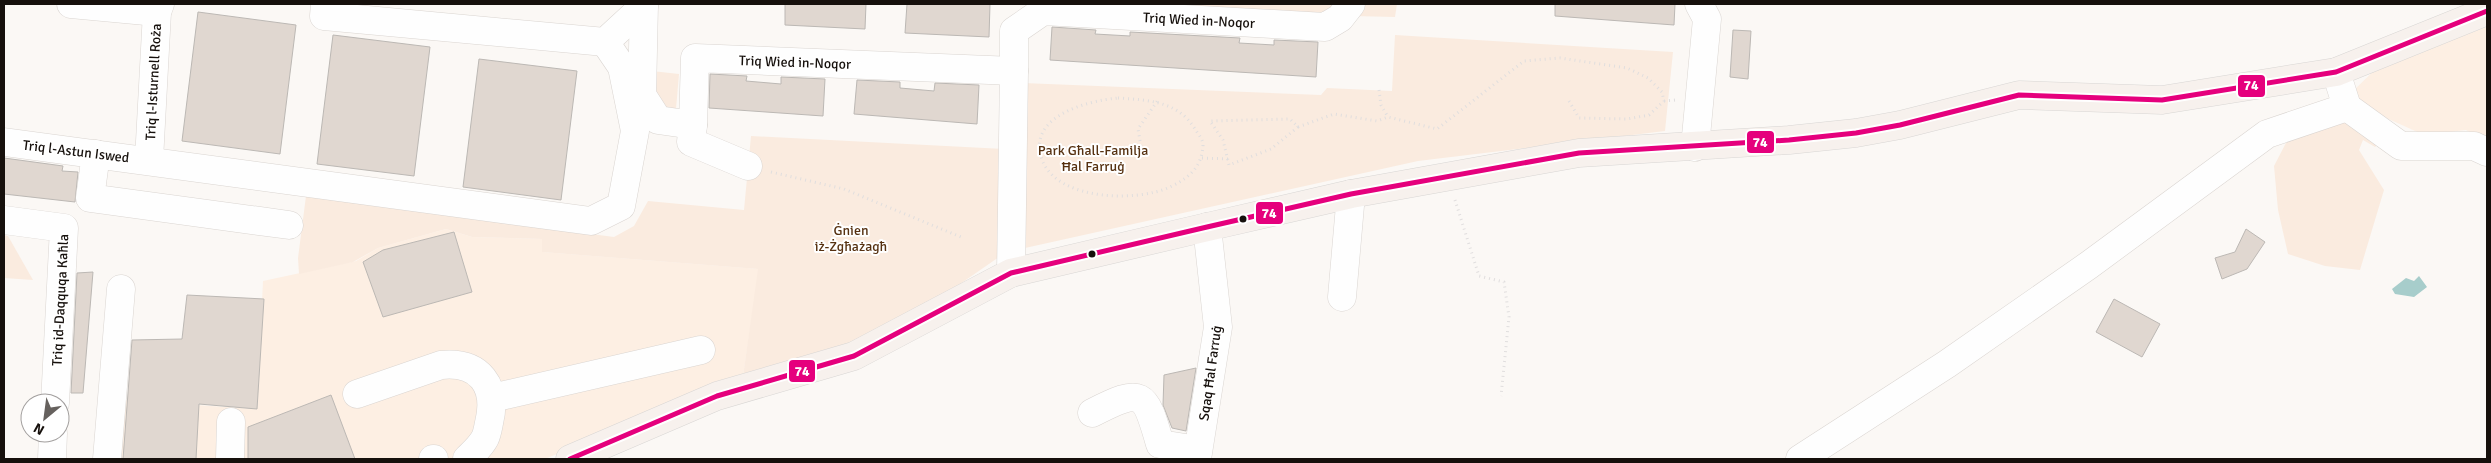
<svg xmlns="http://www.w3.org/2000/svg" width="2491" height="463" font-family="Signika,sans-serif">
<style>
.built{fill:#fdefe3}
.green{fill:#faebdf}
.water{fill:#a7cdcb}
.building{fill:#e0d7d0;stroke:#bcb8b4}
.lines{fill:none;stroke-linecap:round;stroke-linejoin:round}
.minor-casing{stroke:#dad5d1;stroke-width:29}
.major-casing{stroke:#d8d6d4;stroke-width:29}
.path{stroke:#e0dede;stroke-width:3;stroke-dasharray:1 4;stroke-linecap:butt}
.minor{stroke:#fefefe;stroke-width:28}
.major{stroke:#f7f1ed;stroke-width:28}
.bus-1-casing{stroke:#fff;stroke-width:9}
.bus-1{stroke:#e5007d;stroke-width:5}
.bus-dot{fill:#16100c;stroke:#fff;stroke-width:2}
.labels{text-anchor:middle;stroke-width:4;stroke-linejoin:round;paint-order:stroke}
.street-label{font-size:14px;fill:#16100c;stroke:#fff}
.park-label{font-size:14px;fill:#563111;stroke:#fff}
.line-badge{stroke:#fff;stroke-width:2}
.badge-label{font-size:14px;text-anchor:middle;font-weight:bold;fill:#fff}
</style>
<rect width="100%" height="100%" fill="#fbf8f5"/>
<!-- built -->
<g class="built">
<polygon points="2487,27 2487,141 2466,130 2424,135 2373,112 2351,93 2382,63"/>
<polygon points="446,229 472,237 543,239 543,252 759,269 743,376 545,459 116,459 122,400 257,409 263,281 356,261 378,248"/>
</g>
<!-- green -->
<g class="green">
<polygon points="1089,4 1340,4 1324,17"/>
<polygon points="1358,4 1397,4 1395,17 1352,16"/>
<polygon points="1395,35 1673,52 1665,131 1418,161 1016,250 1023,83 1321,95 1327,88 1392,91"/>
<polygon points="643,70 679,74 676,109 652,105"/>
<polygon points="2328,114 2364,125 2378,144 2375,147 2363,140 2359,150 2384,190 2360,270 2325,266 2288,254 2278,210 2274,166 2289,137"/>
<polygon points="751,136 1004,149 999,257 924,309 840,351 743,376 758,269 542,252 542,239 472,237 446,229 378,248 353,262 299,274 298,258 306,196 614,237 634,226 648,201 744,210"/>
<polygon points="4,235 8,236 33,280 4,278"/>
</g>
<!-- water -->
<polygon class="water" points="2419,276 2427,287 2414,297 2395,294 2392,289 2406,278 2414,281"/>
<!-- building -->
<g class="building">
<polygon points="785,4 866,4 865,29 785,25"/>
<polygon points="907,4 990,4 989,37 905,33"/>
<polygon points="1555,4 1675,4 1674,25 1555,16"/>
<polygon points="198,12 296,25 280,154 182,141"/>
<polygon points="1052,27 1096,30 1095,34 1130,36 1130,32 1240,38 1239,43 1274,45 1274,40 1318,42 1316,77 1050,60"/>
<polygon points="1733,30 1751,31 1748,79 1730,77"/>
<polygon points="333,35 430,47 414,176 317,164"/>
<polygon points="479,59 577,71 561,200 463,187"/>
<polygon points="710,74 747,76 746,81 781,84 781,77 825,79 823,116 709,108"/>
<polygon points="857,80 900,82 900,88 934,91 935,83 979,85 977,124 854,114"/>
<polygon points="4,158 63,166 62,171 78,172 75,202 4,194"/>
<polygon points="2246,229 2265,242 2247,269 2222,279 2215,258 2235,252"/>
<polygon points="454,232 472,292 383,317 363,262 383,250"/>
<polygon points="93,272 83,393 71,393 77,273"/>
<polygon points="187,295 264,299 257,409 199,404 196,459 123,459 132,340 182,339"/>
<polygon points="2114,299 2160,324 2142,357 2096,332"/>
<polygon points="1196,368 1186,431 1172,428 1163,405 1164,375"/>
<polygon points="331,395 355,459 248,459 248,427"/>
</g>
<g class="lines">
<!-- minor casing -->
<g class="minor-casing">
<g id="minor">
<polyline points="71,4 157,12"/>
<polyline points="325,4 324,16 605,42 644,6"/>
<polyline points="644,4 642,95 658,120 693,125 695,58 1014,71 1014,31 1043,11 1325,27 1340,18 1351,4"/>
<polyline points="2347,107 2401,146 2474,146 2487,152"/>
<polyline points="693,125 691,142 748,166"/>
<polyline points="4,142 591,221 621,206 635,131 622,67 605,42"/>
<polyline points="1695,147 1707,19 1699,4"/>
<polyline points="96,154 90,198 289,225"/>
<polyline points="149,160 157,12 160,4"/>
<polyline points="4,220 64,228 55,403"/>
<polyline points="1011,273 1014,71"/>
<polyline points="1342,297 1351,194"/>
<path d="M 357,394 L 441,365 C 480,361 498,386 489,423 C 488,428 487,434 485,438 C 481,446 473,453 467,459"/>
<polyline points="492,398 701,350"/>
<path d="M 1092,413 C 1143,387 1145,391 1160,444 L 1198,450"/>
<polyline points="52,459 53,433"/>
<polyline points="107,459 121,289"/>
<polyline points="230,459 231,422"/>
<polyline points="433,459 434,459"/>
<polyline points="1197,459 1218,327 1207,227"/>
<polyline points="1800,459 1947,364 2089,265 2267,134 2347,107 2336,72"/>
</g>
</g>
<!-- major casing -->
<g class="major-casing">
<polyline id="major" points="570,459 717,396 854,356 1011,273 1207,227 1351,194 1579,153 1789,140 1856,133 1900,125 2019,95 2162,100 2336,72 2487,11"/>
</g>
<!-- path -->
<g class="path">
<polyline points="1379,90 1381,105 1388,117"/>
<path d="M 1118,98 C 1148,100 1178,101 1195,129 C 1198,134 1203,139 1203,145 C 1202,167 1189,178 1170,187 C 1138,202 1060,201 1043,162 C 1024,117 1086,101 1118,98 Z"/>
<polyline points="1664,101 1676,100"/>
<polyline points="1298,127 1271,149 1229,165 1223,140 1210,121 1290,119 1298,127 1334,114 1377,121 1388,117 1437,129 1524,61 1560,58 1627,68 1648,78 1662,92 1664,101 1649,115 1627,119 1579,118 1569,101"/>
<polyline points="1141,146 1138,129 1158,100"/>
<polyline points="1202,158 1228,159"/>
<polyline points="771,172 844,189 961,237"/>
<polyline points="1455,200 1479,276 1504,282 1509,317 1501,396"/>
</g>
<!-- minor -->
<use href="#minor" class="minor"/>
<!-- major -->
<use href="#major" class="major"/>
<!-- bus-1 casing -->
<g class="bus-1-casing">
<polyline id="bus-1" points="570,459 717,396 854,356 1011,273 1207,227 1351,194 1579,153 1789,140 1856,133 1900,125 2019,95 2162,100 2336,72 2487,11"/>
</g>
<!-- bus-1 -->
<use href="#bus-1" class="bus-1"/>
</g>
<!-- markers -->
<g class="bus-dot">
<circle cx="1243" cy="219" r="4.5"/>
<circle cx="1092" cy="254" r="4.5"/>
</g>
<g class="labels">
<!-- street labels -->
<g class="street-label">
<text transform="translate(1199 20) rotate(3)" y="5">Triq Wied in-Noqor</text>
<text transform="translate(795 62) rotate(2)" y="5">Triq Wied in-Noqor</text>
<text transform="translate(153 82) rotate(-87)" y="5">Triq l-Isturnell Roża</text>
<text transform="translate(76 151) rotate(7)" y="5">Triq l-Astun Iswed</text>
<text transform="translate(60 300) rotate(-87)" y="5">Triq id-Daqquqa Kaħla</text>
<text transform="translate(1210 373) rotate(-82)" y="5">Sqaq Ħal Farruġ</text>
</g>
<!-- park labels -->
<g class="park-label">
<text x="1093" y="155">Park Għall-Familja<tspan x="1093" dy="16">Ħal Farruġ</tspan></text>
<text x="851" y="235">Ġnien<tspan x="851" dy="16">iż-Żgħażagħ</tspan></text>
</g>
</g>
<g class="line-badge">
<rect x="2237" y="74" width="29" height="24" rx="5" fill="#e5007d"/>
<rect x="1746" y="130" width="29" height="24" rx="5" fill="#e5007d"/>
<rect x="1255" y="201" width="29" height="24" rx="5" fill="#e5007d"/>
<rect x="788" y="359" width="28" height="24" rx="5" fill="#e5007d"/>
</g>
<g class="badge-label">
<text x="2251" y="90">74</text>
<text x="1760" y="147">74</text>
<text x="1269" y="218">74</text>
<text x="802" y="376">74</text>
</g>
<!-- border -->
<rect width="2491" height="463" fill="none" stroke="#16100c" stroke-width="10"/>
<!-- north arrow -->
<g transform="translate(45 418) rotate(209)"><circle r="24" fill="#ffffff" stroke="#a29f9e"/>
<path d="M0-4L9 19L0 12L-9 19Z" fill="#66615e"/>
<text y="-8" font-size="14" font-weight="bold" text-anchor="middle" fill="#16100c">N</text>
</g>
</svg>
